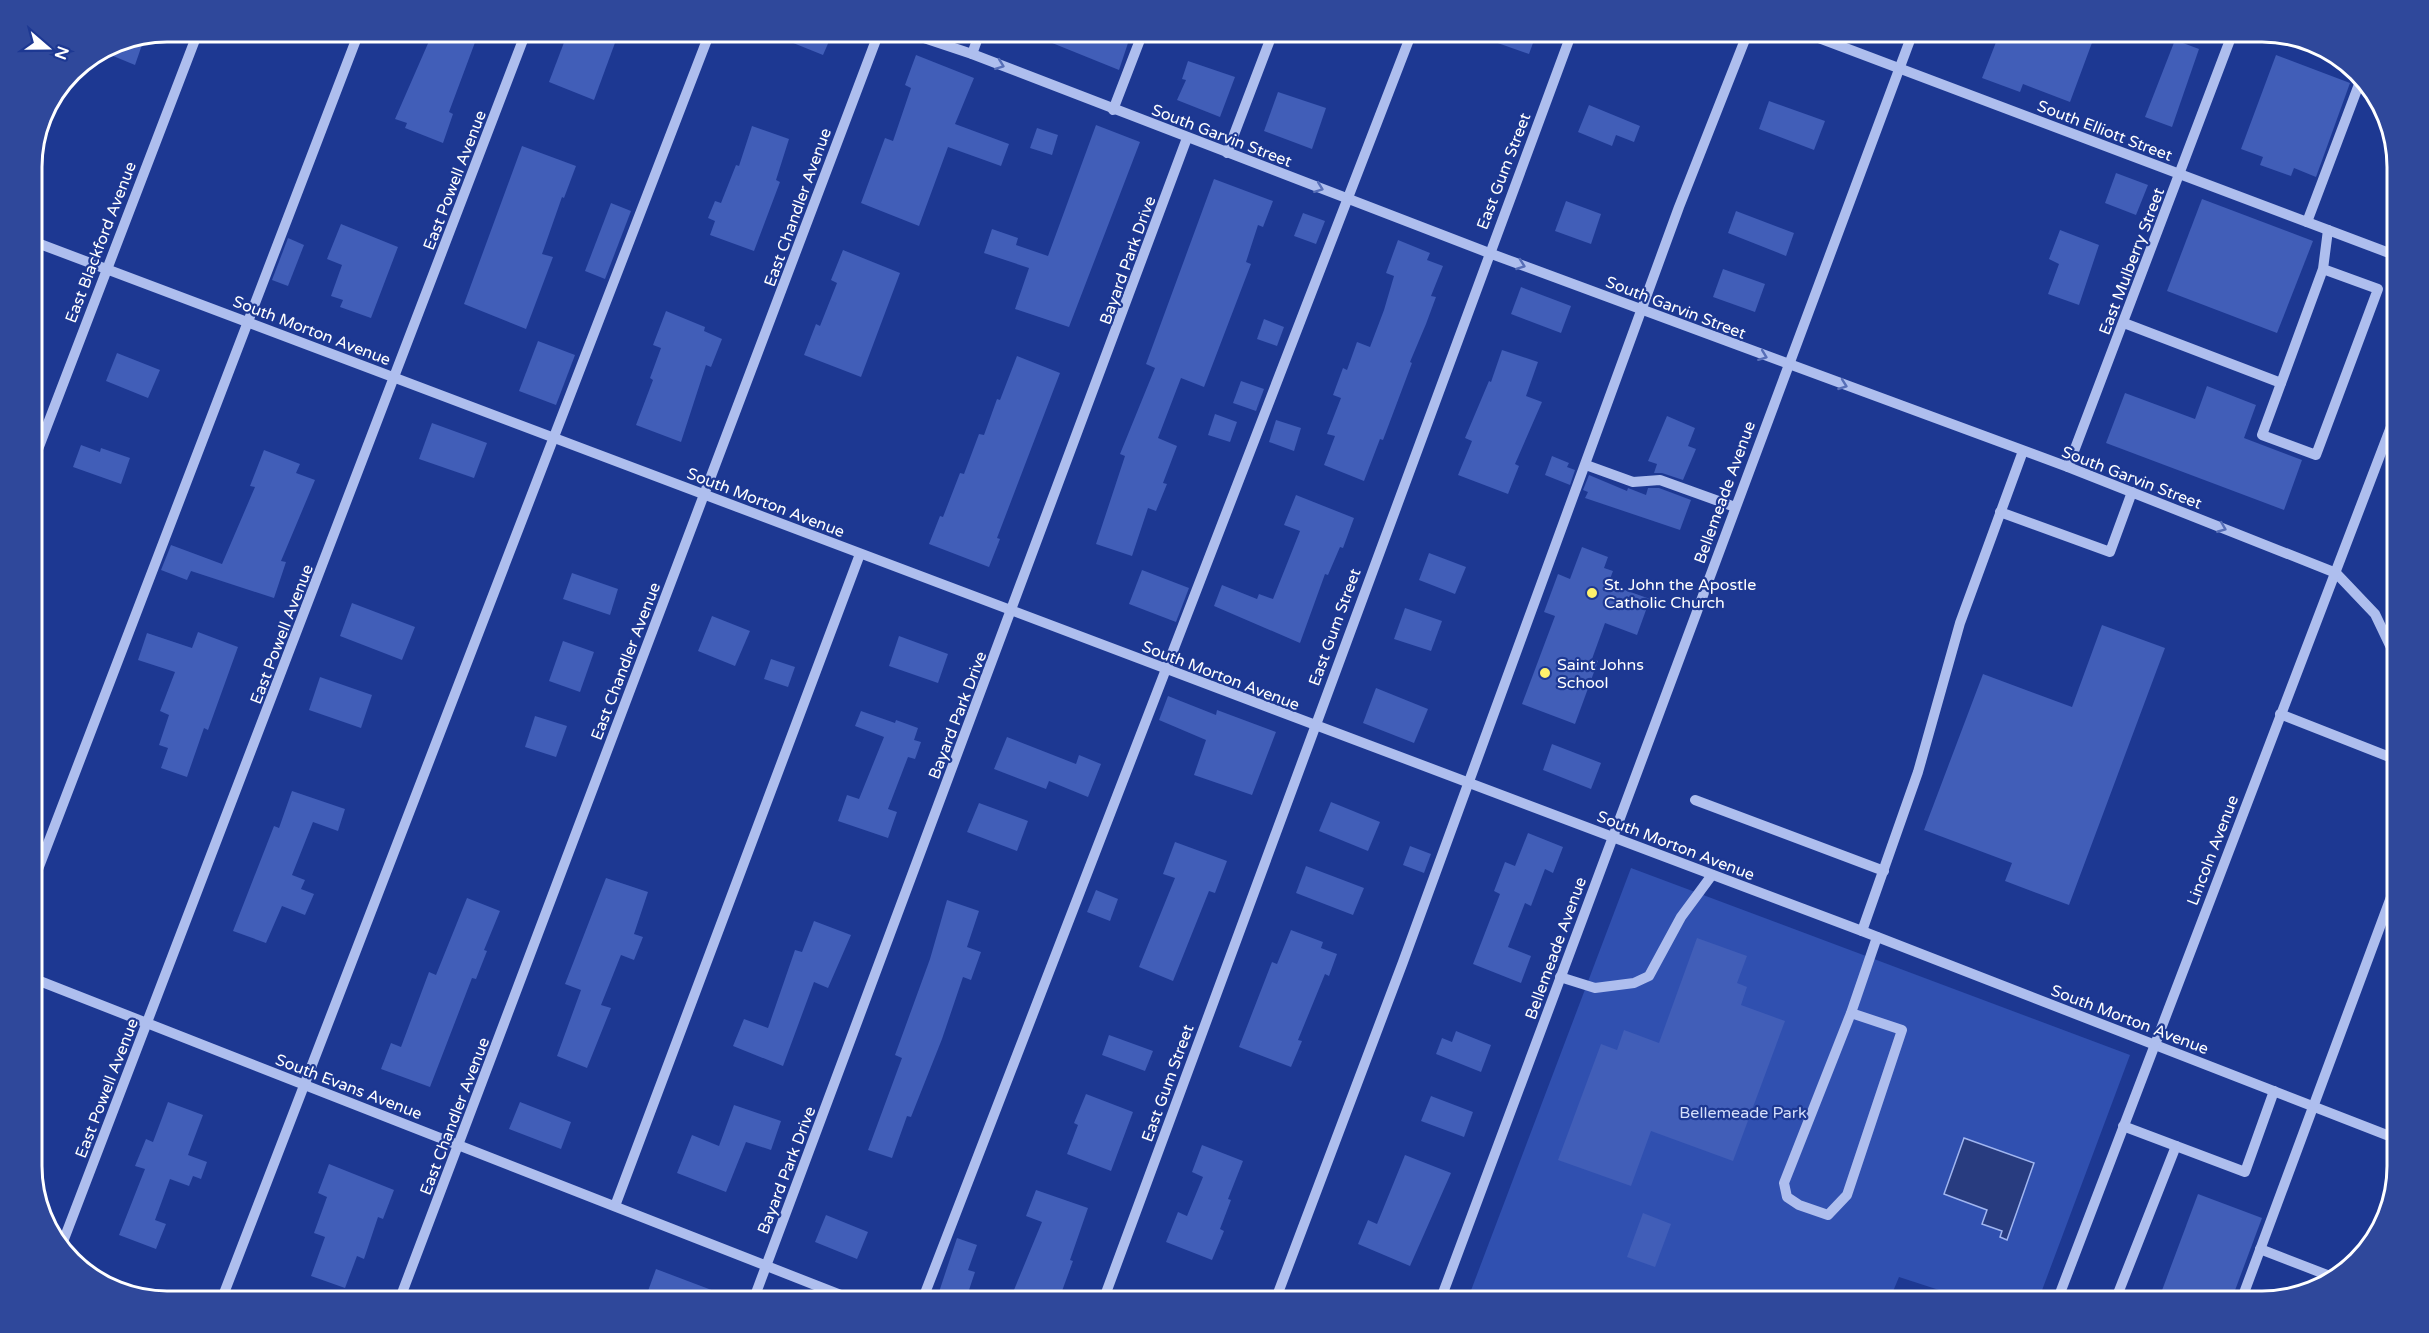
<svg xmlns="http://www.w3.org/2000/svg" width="2429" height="1333" font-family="'Varela Round',sans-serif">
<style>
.green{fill:#3050b0}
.water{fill:#283c80;stroke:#a1b6f0;stroke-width:1.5}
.building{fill:#415eb8}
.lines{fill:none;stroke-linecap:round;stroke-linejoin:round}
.minor{stroke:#aebeee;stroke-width:10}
.oneway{stroke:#576eb7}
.poi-dot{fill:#fef16c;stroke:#1d3892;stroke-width:2}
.labels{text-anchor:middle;stroke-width:4.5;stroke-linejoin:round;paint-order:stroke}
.street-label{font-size:16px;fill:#fff;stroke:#1d3892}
.poi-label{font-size:16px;fill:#fff;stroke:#1d3892;text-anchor:start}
.park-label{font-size:16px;fill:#d4defa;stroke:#1d3892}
.rim{fill:none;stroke:#fff;stroke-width:3}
</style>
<rect width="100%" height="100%" fill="#1d3892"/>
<!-- green -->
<polygon class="green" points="1631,868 2130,1055 2038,1301 1973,1301 1899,1277 1889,1301 1467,1301"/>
<!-- water -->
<polygon class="water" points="1964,1138 2034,1163 2007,1240 2000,1237 2002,1231 1982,1224 1987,1210 1944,1194"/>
<!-- building -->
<g class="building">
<polygon points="433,32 464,32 477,37 449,112 453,114 443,143 405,128 407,123 395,119"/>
<polygon points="568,32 619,32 594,100 549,82"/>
<polygon points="766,32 833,32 823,55"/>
<polygon points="1025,32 1095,32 1128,43 1119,70"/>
<polygon points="1472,32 1537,32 1529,54 1472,34"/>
<polygon points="2000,32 2096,32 2070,102 2023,84 2020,92 1982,78"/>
<polygon points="133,38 143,42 135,65 101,51 115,42"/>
<polygon points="2175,40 2199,49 2172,127 2145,117"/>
<polygon points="916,55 974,78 955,124 1009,144 1001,166 948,147 919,226 861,203 885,138 893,141 911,88 905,85"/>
<polygon points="2276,55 2350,83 2316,177 2294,168 2291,176 2260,165 2263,157 2241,149"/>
<polygon points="1188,61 1235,77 1220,117 1177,100 1186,80 1182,79"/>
<polygon points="1278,92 1326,108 1312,149 1264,131"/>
<polygon points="1769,101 1825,121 1814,150 1759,129"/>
<polygon points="1589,105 1640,126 1634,142 1616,135 1612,146 1578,132"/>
<polygon points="1096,125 1140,142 1069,327 1015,309 1029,268 984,253 992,229 1018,238 1016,245 1048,256"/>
<polygon points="752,126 789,139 776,180 780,182 754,251 710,235 715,221 708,218 715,201 721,203 736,165 739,166"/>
<polygon points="1037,128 1058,135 1052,155 1030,148"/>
<polygon points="522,146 576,166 564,198 562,197 542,254 553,257 526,329 464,304"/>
<polygon points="2116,173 2148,185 2136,215 2105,203"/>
<polygon points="1214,179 1273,201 1263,227 1258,225 1246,262 1251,264 1204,387 1181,378 1158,438 1177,446 1163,483 1167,484 1156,511 1148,508 1132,556 1096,544 1125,456 1120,454 1155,368 1146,364"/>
<polygon points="2202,199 2313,241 2277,333 2167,291"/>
<polygon points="1566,201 1601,214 1591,244 1555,231"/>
<polygon points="611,203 631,211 605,279 585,271"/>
<polygon points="1736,211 1794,233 1786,256 1728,233"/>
<polygon points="1303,213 1325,221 1316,244 1294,236"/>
<polygon points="341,224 398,247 371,318 340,307 343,300 331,296 342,265 327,259"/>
<polygon points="2060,230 2099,245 2079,305 2048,294 2059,264 2049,259"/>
<polygon points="288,238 304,245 288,286 272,280"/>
<polygon points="1398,240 1430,253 1427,260 1443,266 1431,296 1436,297 1426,324 1410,362 1412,363 1383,440 1380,439 1364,481 1324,465 1335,436 1327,434 1341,398 1333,395 1343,368 1347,370 1357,342 1370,347 1384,310 1394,276 1386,273"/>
<polygon points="843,250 900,273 861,377 804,355 816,324 820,326 837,283 831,280"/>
<polygon points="1723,269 1765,284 1755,312 1713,297"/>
<polygon points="1521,287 1571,306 1561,333 1511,314"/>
<polygon points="666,311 705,327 704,331 722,339 711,367 706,365 681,442 636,425 653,380 650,378 661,348 653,345"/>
<polygon points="1264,319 1284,327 1277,346 1257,339"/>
<polygon points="538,341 575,355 556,405 519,391"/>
<polygon points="1502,350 1538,362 1526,396 1542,402 1515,464 1519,466 1508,494 1458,475 1472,441 1465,438 1489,381 1491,382"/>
<polygon points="117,353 160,370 148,398 106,381"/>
<polygon points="1017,356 1060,373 997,538 1000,539 989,567 929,544 940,516 943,517 960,473 964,474 979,434 984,435 997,399 1000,400"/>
<polygon points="1241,381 1264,389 1256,411 1233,403"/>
<polygon points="2207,386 2256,405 2244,438 2302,460 2284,510 2106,443 2125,393 2195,419"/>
<polygon points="1215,414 1237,422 1230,442 1208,435"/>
<polygon points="1667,416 1695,428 1688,446 1696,449 1683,480 1662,473 1654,473 1657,464 1648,461"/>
<polygon points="1276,420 1301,428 1294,451 1269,442"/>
<polygon points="432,423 487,443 474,478 419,459"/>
<polygon points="81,445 100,452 101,448 130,458 121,484 73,467"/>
<polygon points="264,450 300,464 296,473 315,480 281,561 286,562 274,598 191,571 187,580 161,570 171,545 222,564 255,487 250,486"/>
<polygon points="1552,456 1569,463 1567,467 1575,470 1570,485 1545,475"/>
<polygon points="1589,475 1627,491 1628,488 1646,495 1648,488 1659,488 1691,500 1680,530 1585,498 1588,492 1583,490"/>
<polygon points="1296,495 1354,518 1343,548 1340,547 1328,575 1325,574 1300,643 1214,606 1222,585 1257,599 1259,594 1273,599 1300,531 1284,525"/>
<polygon points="1582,547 1608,557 1604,568 1613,571 1608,584 1650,599 1637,635 1605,623 1592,659 1598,661 1575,724 1522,704 1555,616 1544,612 1558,574 1570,579"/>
<polygon points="1429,553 1466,567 1455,594 1419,580"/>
<polygon points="1142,570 1189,588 1176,622 1129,604"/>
<polygon points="572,573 618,589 610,615 563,599"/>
<polygon points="352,603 415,627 402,660 340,636"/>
<polygon points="1405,608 1442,621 1431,651 1394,639"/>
<polygon points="712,616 750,631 735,666 698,651"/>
<polygon points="2102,625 2165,648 2069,905 2005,881 2012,863 1924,830 1983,674 2072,707"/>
<polygon points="198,632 238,647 208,730 204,728 187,777 161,768 168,748 159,745 169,715 160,711 175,672 138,660 147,633 192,648"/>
<polygon points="899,636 948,654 938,683 889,666"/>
<polygon points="563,641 594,652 580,692 549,681"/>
<polygon points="771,659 795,667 788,687 764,679"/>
<polygon points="320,677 372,695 361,728 309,710"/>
<polygon points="1376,688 1428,709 1414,743 1363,723"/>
<polygon points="1168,696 1216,715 1217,710 1276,732 1252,795 1194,775 1206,740 1159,720"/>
<polygon points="861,711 895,723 896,720 918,728 914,740 921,742 915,759 908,757 888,809 897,812 888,838 838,821 847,795 859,799 884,737 855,726"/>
<polygon points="535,716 567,726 556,757 525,747"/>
<polygon points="1007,737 1076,764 1079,755 1101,764 1088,797 1049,781 1046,789 994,769"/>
<polygon points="1552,744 1601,763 1591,789 1543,770"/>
<polygon points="292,791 345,809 338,831 313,822 292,875 305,880 301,889 314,894 305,915 282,906 266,943 233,931 274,826 279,828"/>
<polygon points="1331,802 1380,822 1368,851 1319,831"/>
<polygon points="979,803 1028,821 1017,851 967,832"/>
<polygon points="1528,833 1563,847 1553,873 1545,869 1531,906 1525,903 1508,947 1531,956 1521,983 1473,964 1500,894 1494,891 1505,862 1515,866"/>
<polygon points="1175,842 1227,861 1215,893 1209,891 1173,981 1139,967 1175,878 1163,874"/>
<polygon points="1410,846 1431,854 1424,873 1403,865"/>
<polygon points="1306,866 1364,888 1353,915 1296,893"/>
<polygon points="606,878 648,892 634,934 643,937 634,960 621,955 601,1005 611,1008 587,1068 557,1056 581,990 565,984"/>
<polygon points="1096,890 1118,899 1110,921 1087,912"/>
<polygon points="467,898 500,911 484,950 487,951 476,979 472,978 430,1087 381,1069 391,1043 401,1047 429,972 436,975"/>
<polygon points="947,900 979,911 967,947 981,952 971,980 963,977 942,1039 911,1117 907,1116 892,1158 868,1150 902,1058 895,1055 930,959"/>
<polygon points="814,921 851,935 828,988 814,982 783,1066 733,1046 744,1019 768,1028 795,950 802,952"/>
<polygon points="1291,930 1323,942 1321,948 1337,954 1329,976 1325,974 1298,1040 1302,1041 1291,1067 1239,1047 1272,962 1277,964"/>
<polygon points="1697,938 1747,956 1737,983 1747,987 1741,1005 1785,1021 1733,1161 1651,1131 1631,1186 1558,1160 1601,1044 1617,1050 1624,1030 1659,1043"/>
<polygon points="1456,1031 1491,1045 1481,1072 1436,1054 1442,1038 1452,1042"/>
<polygon points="1109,1035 1153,1051 1145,1071 1102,1055"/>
<polygon points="1086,1094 1133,1112 1111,1171 1067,1154 1078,1125 1074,1123"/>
<polygon points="1431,1096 1473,1112 1464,1137 1421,1121"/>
<polygon points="168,1102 203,1115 188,1155 207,1162 201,1179 193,1176 189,1186 170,1179 155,1220 166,1224 156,1249 119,1235 145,1169 135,1166 146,1139 153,1142"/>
<polygon points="520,1102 571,1122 561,1149 509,1129"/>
<polygon points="734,1105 781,1121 771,1150 746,1142 726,1192 677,1173 692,1135 719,1146"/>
<polygon points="1202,1145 1243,1161 1228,1199 1231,1200 1220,1229 1224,1231 1212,1260 1166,1242 1178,1212 1187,1216 1203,1177 1192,1172"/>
<polygon points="1405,1155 1451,1173 1410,1266 1358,1244 1368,1220 1377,1224"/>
<polygon points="329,1164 394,1190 383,1219 378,1217 364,1259 357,1256 345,1288 311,1276 325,1237 314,1233 327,1197 318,1193"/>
<polygon points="1036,1190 1088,1208 1070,1260 1073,1261 1058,1302 1009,1302 1042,1222 1026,1216"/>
<polygon points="2198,1194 2262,1218 2231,1301 2158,1301"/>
<polygon points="1643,1213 1671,1224 1655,1267 1627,1257"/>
<polygon points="826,1215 868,1232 857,1259 815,1242"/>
<polygon points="957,1238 977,1245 968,1270 975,1272 965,1302 938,1295"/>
<polygon points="656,1269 738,1300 738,1302 644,1302"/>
</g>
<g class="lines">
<!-- minor -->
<g class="minor">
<polyline points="906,32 972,54 1489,253 2068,467 2336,573 2375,614 2397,660"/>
<polyline points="1803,32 2397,256"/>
<polyline points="972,54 980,32"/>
<polyline points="1113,110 1143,32"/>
<polyline points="1227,153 1273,32"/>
<polyline points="2307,222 2361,79"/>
<polyline points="32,241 1862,931 2397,1139"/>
<polyline points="2323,269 2378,289 2316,455 2262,435 2323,269 2328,230"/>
<polyline points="2124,323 2281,383"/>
<polyline points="32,465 198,32"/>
<polyline points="1586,465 1633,482 1660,480 1735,507"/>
<polyline points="2068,467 2233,32"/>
<polyline points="2000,512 2110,552 2132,492"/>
<polyline points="2280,714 2397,760"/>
<polyline points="1695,800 1884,871"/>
<polyline points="32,885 359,32"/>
<polyline points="1862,931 1918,772 1960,623 2023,451"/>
<polyline points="1560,977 1595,988 1634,983 1649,976 1681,917 1712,875"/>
<polyline points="32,978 856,1301"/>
<polyline points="1851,1013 1902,1030 1847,1195 1828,1215 1799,1205 1787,1197 1784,1183 1851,1013 1877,937"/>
<polyline points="2123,1126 2245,1172 2274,1091"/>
<polyline points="615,1206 860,554"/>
<polyline points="61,1247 526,32"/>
<polyline points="2260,1249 2335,1278"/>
<polyline points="221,1301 710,32"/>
<polyline points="399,1301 879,32"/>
<polyline points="753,1301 1187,138"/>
<polyline points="922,1301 1412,32"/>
<polyline points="1103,1301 1572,32"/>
<polyline points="1275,1301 1403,962 1679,207 1748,32"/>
<polyline points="1440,1301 1913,32"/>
<polyline points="2057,1301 2397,411"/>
<polyline points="2115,1301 2176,1146"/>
<polyline points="2241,1301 2397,881"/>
</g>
</g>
<!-- one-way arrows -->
<defs><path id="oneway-chevron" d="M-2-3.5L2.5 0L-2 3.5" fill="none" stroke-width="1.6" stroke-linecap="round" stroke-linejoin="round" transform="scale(1.5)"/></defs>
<g class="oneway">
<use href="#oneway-chevron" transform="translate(1000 65) rotate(21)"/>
<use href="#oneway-chevron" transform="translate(1319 188) rotate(21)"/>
<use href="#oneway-chevron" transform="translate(1521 265) rotate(20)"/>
<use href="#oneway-chevron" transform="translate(1763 356) rotate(21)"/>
<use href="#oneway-chevron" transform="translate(1843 385) rotate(20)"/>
<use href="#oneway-chevron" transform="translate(2222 528) rotate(22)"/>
</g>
<!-- markers -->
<g class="poi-dot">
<circle cx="1592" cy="593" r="6"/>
<circle cx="1545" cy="673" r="6"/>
</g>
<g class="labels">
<!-- street labels -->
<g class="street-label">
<text transform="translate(2105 130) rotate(21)" y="6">South Elliott Street</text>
<text transform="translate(1222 135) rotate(21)" y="6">South Garvin Street</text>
<text transform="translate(1503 171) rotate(-69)" y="6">East Gum Street</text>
<text transform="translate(454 180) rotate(-69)" y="6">East Powell Avenue</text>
<text transform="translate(797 207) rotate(-70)" y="6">East Chandler Avenue</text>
<text transform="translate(100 242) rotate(-69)" y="6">East Blackford Avenue</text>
<text transform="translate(1127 260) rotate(-70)" y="6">Bayard Park Drive</text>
<text transform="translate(2131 261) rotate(-69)" y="6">East Mulberry Street</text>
<text transform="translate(1676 307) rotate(21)" y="6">South Garvin Street</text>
<text transform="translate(312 330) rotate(21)" y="6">South Morton Avenue</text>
<text transform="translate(2132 477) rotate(21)" y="6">South Garvin Street</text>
<text transform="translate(1724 492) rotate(-70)" y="6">Bellemeade Avenue</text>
<text transform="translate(766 502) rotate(21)" y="6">South Morton Avenue</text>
<text transform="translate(1334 627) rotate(-70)" y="6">East Gum Street</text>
<text transform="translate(281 634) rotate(-69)" y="6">East Powell Avenue</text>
<text transform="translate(625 661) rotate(-69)" y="6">East Chandler Avenue</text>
<text transform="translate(1221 675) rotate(21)" y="6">South Morton Avenue</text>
<text transform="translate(957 715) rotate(-69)" y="6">Bayard Park Drive</text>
<text transform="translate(1676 845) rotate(21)" y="6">South Morton Avenue</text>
<text transform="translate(2212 850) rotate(-69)" y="6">Lincoln Avenue</text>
<text transform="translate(1555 948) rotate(-70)" y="6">Bellemeade Avenue</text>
<text transform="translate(2130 1019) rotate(21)" y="6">South Morton Avenue</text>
<text transform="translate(1167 1083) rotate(-70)" y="6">East Gum Street</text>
<text transform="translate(349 1086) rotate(21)" y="6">South Evans Avenue</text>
<text transform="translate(106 1088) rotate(-69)" y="6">East Powell Avenue</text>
<text transform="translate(454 1116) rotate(-69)" y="6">East Chandler Avenue</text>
<text transform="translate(786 1170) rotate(-69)" y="6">Bayard Park Drive</text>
</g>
<!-- poi labels -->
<g class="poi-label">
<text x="1604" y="590">St. John the Apostle<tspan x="1604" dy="18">Catholic Church</tspan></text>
<text x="1557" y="670">Saint Johns<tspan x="1557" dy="18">School</tspan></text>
</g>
<!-- park labels -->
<g class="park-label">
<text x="1743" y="1118">Bellemeade Park</text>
</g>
</g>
<!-- crop -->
<path d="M0 0H2429V1333H0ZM167 42H2262A125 125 0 0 1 2387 167V1166A125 125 0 0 1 2262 1291H167A125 125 0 0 1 42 1166V167A125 125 0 0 1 167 42Z" fill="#2f489b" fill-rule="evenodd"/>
<path class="rim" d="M167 42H2262A125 125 0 0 1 2387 167V1166A125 125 0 0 1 2262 1291H167A125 125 0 0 1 42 1166V167A125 125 0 0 1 167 42Z"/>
<!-- north arrow -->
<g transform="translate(48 48) rotate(110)" stroke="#1d3892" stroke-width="4.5" paint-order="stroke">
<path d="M0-4.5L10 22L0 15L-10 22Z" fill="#ffffff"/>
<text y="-9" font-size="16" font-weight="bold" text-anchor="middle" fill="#ffffff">N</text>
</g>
</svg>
